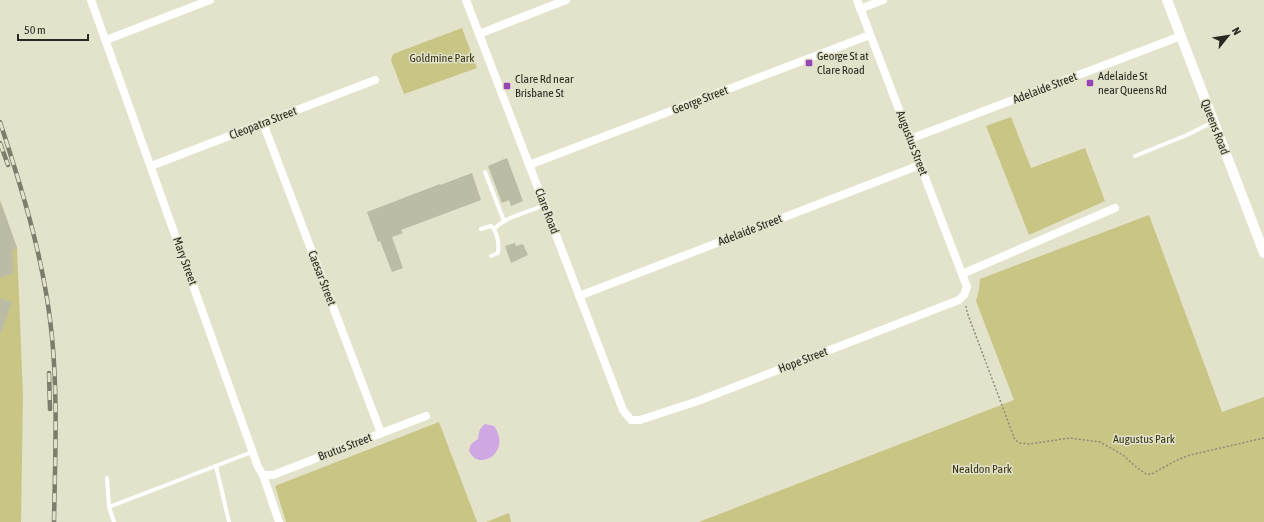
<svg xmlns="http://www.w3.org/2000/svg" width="1264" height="522" font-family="'Asap Condensed',sans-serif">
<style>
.green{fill:#c9c585}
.water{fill:#cfa7e3}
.building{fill:#bcbba5}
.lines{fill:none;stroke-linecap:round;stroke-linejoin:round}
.path{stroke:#8c8b7b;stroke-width:1.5;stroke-dasharray:2 2;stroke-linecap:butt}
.service{stroke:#fff;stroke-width:4}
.minor{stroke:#fff;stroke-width:8}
.tertiary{stroke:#fff;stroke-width:10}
.rail-casing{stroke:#7d7c6d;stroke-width:4.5}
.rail{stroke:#e3e2cb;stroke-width:3;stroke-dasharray:9;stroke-linecap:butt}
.poi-dot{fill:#9446b6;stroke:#e3e2cb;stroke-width:1.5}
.labels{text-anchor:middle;stroke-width:3;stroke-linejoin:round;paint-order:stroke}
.poi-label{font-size:12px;fill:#2a2921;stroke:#e3e2cb;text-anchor:start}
.park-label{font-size:12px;fill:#383515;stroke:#e3e2cb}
.street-label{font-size:12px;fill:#2a2921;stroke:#e3e2cb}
</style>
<rect width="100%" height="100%" fill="#e3e2cb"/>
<!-- green -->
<g class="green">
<polygon points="462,28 477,68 404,94 391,60 393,54"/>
<polygon points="1011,117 1031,168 1085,148 1105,201 1029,235 986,126"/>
<polygon points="0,200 17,248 23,395 21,522 0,522"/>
<polygon points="1149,215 1222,412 1264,397 1264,522 699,522 1014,400 976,301 979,290 980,279"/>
<polygon points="439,422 477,522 286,522 275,486"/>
<polygon points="509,513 511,522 486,522"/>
</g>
<!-- water -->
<path class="water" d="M 485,424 L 494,426 C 513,453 477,473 469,450 L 471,444 L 478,439 C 479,433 479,428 485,424 Z"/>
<!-- building -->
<g class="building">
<polygon points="507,158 523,201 511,206 509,200 502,203 488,166"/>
<polygon points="472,173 481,200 401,230 403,233 392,237 403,268 392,272 380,241 378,242 367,212 440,184 440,185"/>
<polygon points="0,203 1,203 17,248 12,250 14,273 0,278"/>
<polygon points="515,243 516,246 523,244 528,255 511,263 505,246"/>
<polygon points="0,298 12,302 1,333 0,333"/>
</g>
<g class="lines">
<!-- path -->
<polyline class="path" points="966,306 967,312 1015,440 1020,443 1029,444 1070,438 1100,442 1123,455 1135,466 1146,474 1152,474 1177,460 1190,455 1264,438"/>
<!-- service -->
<g class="service">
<polyline points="1135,156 1187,135 1213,122"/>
<polyline points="485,172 504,221"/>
<path d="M 481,229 L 491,226 C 498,232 499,245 498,253 L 491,256"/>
<path d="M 494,229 C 507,216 528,212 545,205"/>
<polyline points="216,466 229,522"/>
<polyline points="107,478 109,507"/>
<polyline points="114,522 109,507 252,452"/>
</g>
<!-- minor -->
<g class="minor">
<polyline points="91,0 258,467 263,475 279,522"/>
<polyline points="466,0 623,410 631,420 640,420 698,401 959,300 964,295 967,287 857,0"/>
<polyline points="860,9 883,0"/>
<polyline points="479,34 566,0"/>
<polyline points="106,40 210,0"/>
<polyline points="263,123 381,433"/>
<polyline points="910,139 1181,36"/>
<polyline points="529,165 870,35"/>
<polyline points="151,166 375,80"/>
<polyline points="962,274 1115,208"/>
<polyline points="579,296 920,165"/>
<polyline points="263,475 273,475 426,416"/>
</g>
<!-- tertiary -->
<polyline class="tertiary" points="1167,0 1264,253"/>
<!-- rail casing -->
<g class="rail-casing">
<g id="rail">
<path d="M 0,122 C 23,192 45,263 52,337 C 58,398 55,460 54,522"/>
<polyline points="0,143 8,165"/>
<polyline points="49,373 50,409"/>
</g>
</g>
<!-- rail -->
<use href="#rail" class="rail"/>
</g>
<!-- markers -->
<g class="poi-dot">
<rect x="805" y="59" width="8" height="8" rx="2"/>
<rect x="1086" y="79" width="8" height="8" rx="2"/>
<rect x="503" y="82" width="8" height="8" rx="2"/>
</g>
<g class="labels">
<!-- poi labels -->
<g class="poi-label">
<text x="817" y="60">George St at<tspan x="817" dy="14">Clare Road</tspan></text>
<text x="1098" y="80">Adelaide St<tspan x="1098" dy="14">near Queens Rd</tspan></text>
<text x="515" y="83">Clare Rd near<tspan x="515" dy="14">Brisbane St</tspan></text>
</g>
<!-- park labels -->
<g class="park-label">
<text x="442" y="62">Goldmine Park</text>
<text x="1144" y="443">Augustus Park</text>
<text x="982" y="473">Nealdon Park</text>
</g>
<!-- street labels -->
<g class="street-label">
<text transform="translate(1045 88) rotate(-21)" y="4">Adelaide Street</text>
<text transform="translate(700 100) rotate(-21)" y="4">George Street</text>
<text transform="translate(263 123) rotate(-21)" y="4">Cleopatra Street</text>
<text transform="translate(1215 127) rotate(69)" y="4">Queens Road</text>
<text transform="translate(912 143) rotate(69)" y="4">Augustus Street</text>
<text transform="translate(547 211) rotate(69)" y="4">Clare Road</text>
<text transform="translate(750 230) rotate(-21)" y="4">Adelaide Street</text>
<text transform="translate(185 261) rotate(70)" y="4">Mary Street</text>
<text transform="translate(322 278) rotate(69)" y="4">Caesar Street</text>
<text transform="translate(803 360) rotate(-21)" y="4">Hope Street</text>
<text transform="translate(345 447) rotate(-21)" y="4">Brutus Street</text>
</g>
</g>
<!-- north arrow -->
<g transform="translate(1228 36) rotate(60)" stroke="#e3e2cb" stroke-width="3" paint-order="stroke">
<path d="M0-3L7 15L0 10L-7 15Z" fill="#2a2921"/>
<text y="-6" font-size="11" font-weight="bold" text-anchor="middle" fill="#2a2921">N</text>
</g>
<!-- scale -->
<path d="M18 34v6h70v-6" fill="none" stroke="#2a2921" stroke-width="2"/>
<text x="24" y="34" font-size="12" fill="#2a2921" stroke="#e3e2cb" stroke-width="3" paint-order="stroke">50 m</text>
</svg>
